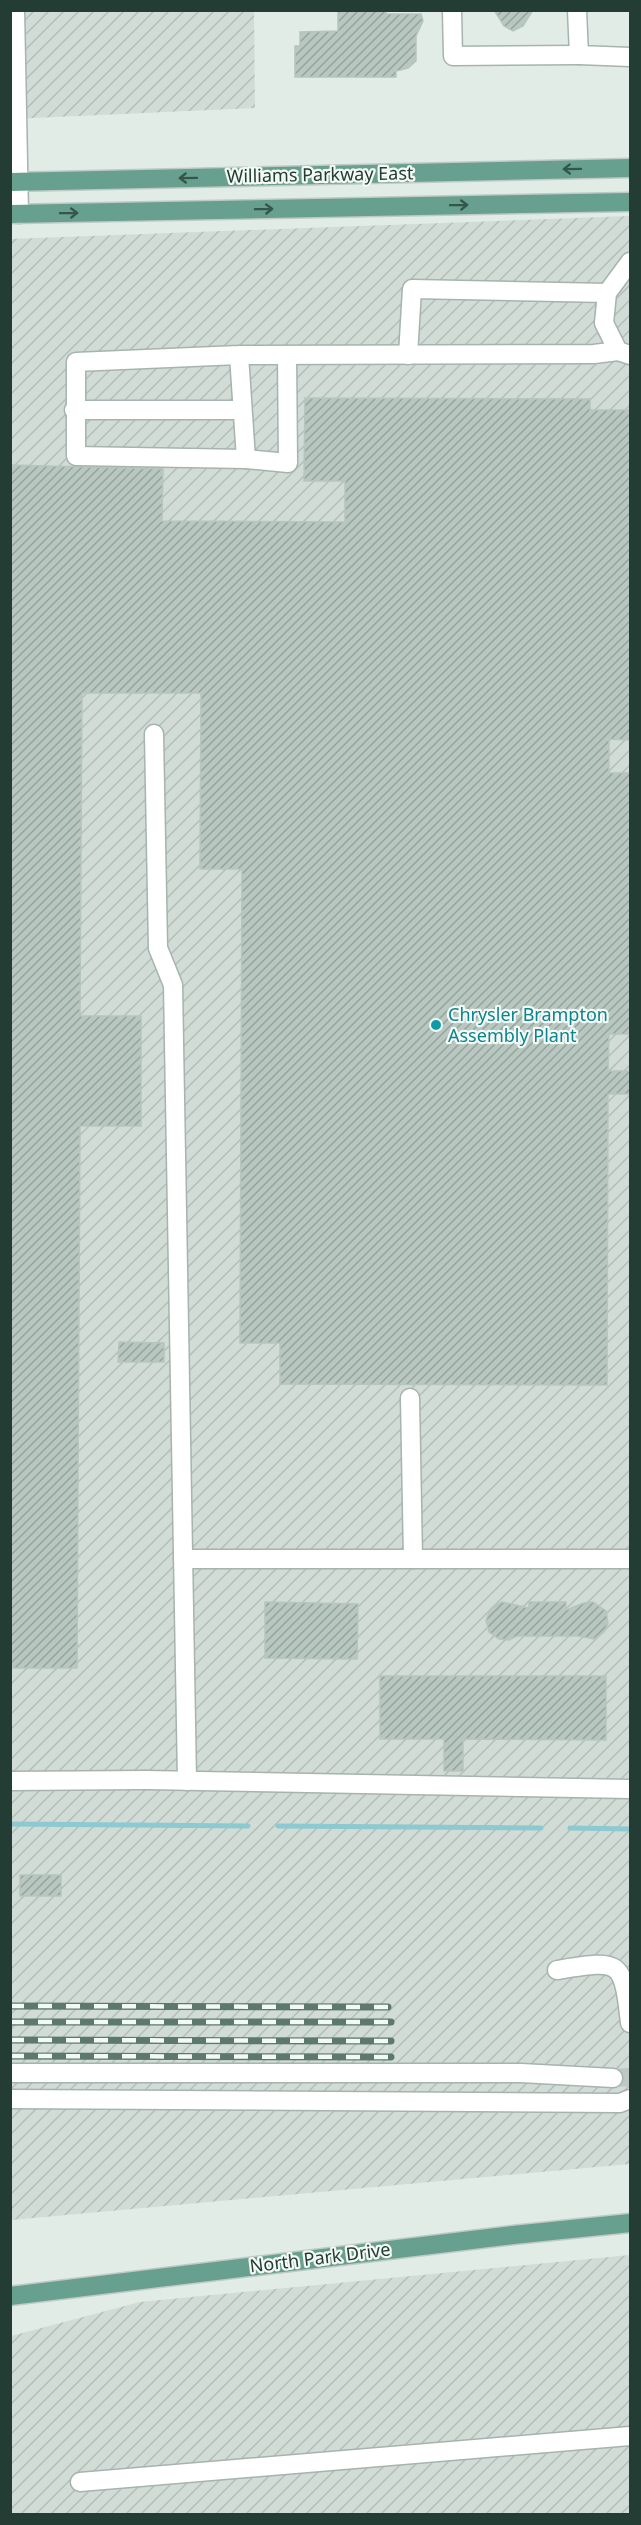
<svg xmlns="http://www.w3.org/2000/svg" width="641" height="2525" font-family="'Noto Sans',sans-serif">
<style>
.industrial{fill:url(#industrial-furrows)}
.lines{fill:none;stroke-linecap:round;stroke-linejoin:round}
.stream{stroke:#8cc9d0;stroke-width:5}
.building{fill:url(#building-hatch);stroke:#b5c6be;stroke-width:1.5}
.minor-tunnel{stroke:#bcc9c3;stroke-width:18;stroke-dasharray:18 9;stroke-linecap:butt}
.minor-casing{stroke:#a5b4ae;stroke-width:21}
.major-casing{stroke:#c1c9c6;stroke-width:21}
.minor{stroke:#fff;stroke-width:18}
.major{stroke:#68a08f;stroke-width:18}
.rail-casing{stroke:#5d786f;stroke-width:7}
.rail{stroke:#f3f9f5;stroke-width:4.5;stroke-dasharray:14;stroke-linecap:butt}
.minor-bridge-casing{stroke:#a5b4ae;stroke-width:21;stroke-linecap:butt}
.minor-bridge{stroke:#fff;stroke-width:18}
.oneway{stroke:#34564b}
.culture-dot{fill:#0f9aa8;stroke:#f3f9f5;stroke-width:2}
.labels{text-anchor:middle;stroke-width:4.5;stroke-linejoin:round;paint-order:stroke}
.street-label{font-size:18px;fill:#233d34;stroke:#f3f9f5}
.culture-label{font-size:18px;fill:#0d838f;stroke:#f3f9f5;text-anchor:start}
</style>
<defs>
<pattern id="industrial-furrows" width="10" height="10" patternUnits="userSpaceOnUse" patternTransform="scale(1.5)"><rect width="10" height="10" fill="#d1dcd6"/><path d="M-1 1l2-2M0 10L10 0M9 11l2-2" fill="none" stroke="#b3beb8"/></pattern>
<pattern id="building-hatch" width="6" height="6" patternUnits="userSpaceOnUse" patternTransform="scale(1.5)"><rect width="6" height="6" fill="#b8c7c0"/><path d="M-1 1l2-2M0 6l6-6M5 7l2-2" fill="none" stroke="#95a39d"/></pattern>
</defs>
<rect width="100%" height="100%" fill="#e2ece7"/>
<!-- industrial -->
<g class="industrial">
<polygon points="10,11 254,11 255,108 11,119"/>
<polygon points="630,216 630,2164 11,2220 10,239"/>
<polygon points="630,2255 630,2514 11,2514 11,2336 140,2302"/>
</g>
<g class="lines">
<!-- stream -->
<g class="stream">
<polyline points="10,1824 248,1826"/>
<polyline points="278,1826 541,1828"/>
<polyline points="570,1828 630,1829"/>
</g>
</g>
<!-- building -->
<g class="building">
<polygon points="338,10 386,11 386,14 421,14 423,21 416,36 416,61 408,68 396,71 396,77 295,77 295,46 300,46 300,32 338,31"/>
<polygon points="494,10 533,10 523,26 513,31 504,26"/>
<polygon points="305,398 590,399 590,410 630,410 630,740 609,739 609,773 630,773 630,1034 609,1034 608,1071 630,1071 630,1094 608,1094 607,1385 280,1384 280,1343 240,1343 242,869 200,869 201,693 82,693 80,1016 141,1016 141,1126 80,1126 77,1668 10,1668 10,465 163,469 162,521 345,522 345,481 304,481"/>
<polygon points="119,1342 164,1343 164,1362 118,1362"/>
<polygon points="265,1602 358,1604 357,1659 265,1658"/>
<polygon points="502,1602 529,1608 529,1602 566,1602 566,1610 584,1603 593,1602 606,1611 608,1623 604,1632 594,1639 579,1636 517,1636 509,1640 499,1639 489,1632 486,1620 491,1608"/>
<polygon points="380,1676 606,1676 606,1740 463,1739 463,1771 444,1771 444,1739 380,1739"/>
<rect x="20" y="1875" width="41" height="21"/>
</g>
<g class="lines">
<!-- minor-tunnel -->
<polyline class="minor-tunnel" points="613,2078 630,2077"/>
<!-- minor casing -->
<g class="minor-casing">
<g id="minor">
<polyline points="15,10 19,214"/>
<polyline points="452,10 453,56 579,55"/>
<polyline points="577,10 579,55 630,57"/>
<polyline points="630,262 607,293 604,323 618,351 630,355"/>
<polyline points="239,355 246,459 76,456 76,362 239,355 594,354 618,351"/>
<polyline points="408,355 412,289 607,293"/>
<polyline points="74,410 242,410"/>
<polyline points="246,459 288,463 287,355"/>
<polyline points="154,734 158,948 173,985 187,1781"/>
<polyline points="410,1398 413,1559"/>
<polyline points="183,1559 630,1559"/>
<polyline points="146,1780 630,1789"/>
<path d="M 557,1970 C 620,1960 623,1958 630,2023"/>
<polyline points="10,2073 521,2073 613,2078"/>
<polyline points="10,2099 620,2103 630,2099"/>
<polyline points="80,2482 630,2436"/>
</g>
</g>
<!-- major casing -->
<g class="major-casing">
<g id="major">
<polyline points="10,182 630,168"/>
<polyline points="10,214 630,202"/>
<polyline points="10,2296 513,2235 630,2223"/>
</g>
</g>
<!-- minor -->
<use href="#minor" class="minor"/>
<!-- major -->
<use href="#major" class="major"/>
<!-- rail casing -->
<g class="rail-casing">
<g id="rail">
<polyline points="10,2006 388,2007"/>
<polyline points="10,2022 391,2022"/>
<polyline points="10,2040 391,2041"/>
<polyline points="10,2056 391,2057"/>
</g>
</g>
<!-- rail -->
<use href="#rail" class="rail"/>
<!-- minor-bridge casing -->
<g class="minor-bridge-casing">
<polyline id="minor-bridge" points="10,1781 146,1780"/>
</g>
<!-- minor-bridge -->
<use href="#minor-bridge" class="minor-bridge"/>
</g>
<!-- one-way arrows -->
<defs><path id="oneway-shaft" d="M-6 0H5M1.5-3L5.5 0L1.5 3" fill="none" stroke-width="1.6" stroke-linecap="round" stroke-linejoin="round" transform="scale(1.5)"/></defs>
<g class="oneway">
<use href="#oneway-shaft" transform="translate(572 169) rotate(179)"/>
<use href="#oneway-shaft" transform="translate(188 178) rotate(179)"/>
<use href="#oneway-shaft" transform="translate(459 205) rotate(-1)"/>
<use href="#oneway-shaft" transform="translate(264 209) rotate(-1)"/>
<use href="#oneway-shaft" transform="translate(69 213) rotate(-1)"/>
</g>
<!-- markers -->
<circle class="culture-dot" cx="436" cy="1025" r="6"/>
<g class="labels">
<!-- street labels -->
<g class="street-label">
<text transform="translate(320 175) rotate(-1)" y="6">Williams Parkway East</text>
<text transform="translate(320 2258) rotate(-7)" y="6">North Park Drive</text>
</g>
<!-- culture labels -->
<g class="culture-label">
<text x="448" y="1021">Chrysler Brampton<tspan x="448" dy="21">Assembly Plant</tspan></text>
</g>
</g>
<!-- border -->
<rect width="641" height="2525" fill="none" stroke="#233d34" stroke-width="24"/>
</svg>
